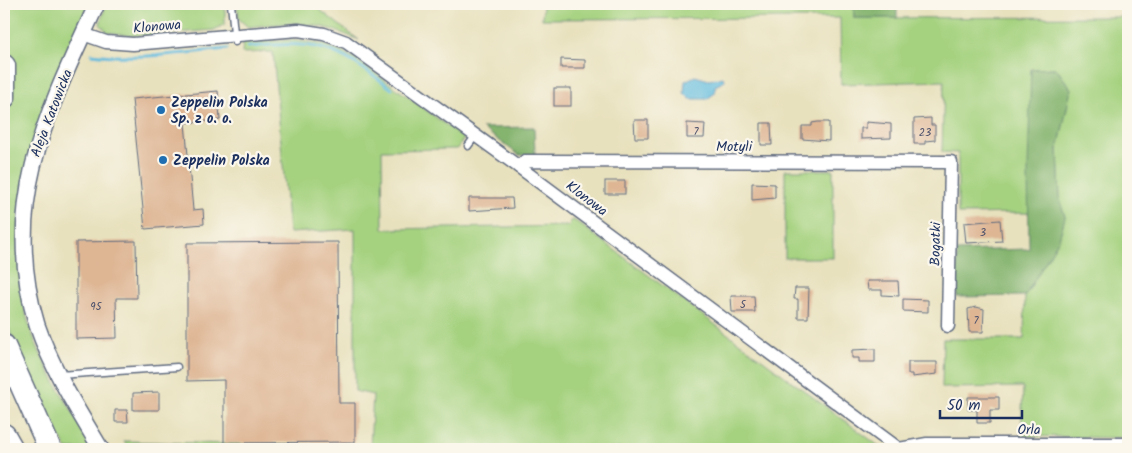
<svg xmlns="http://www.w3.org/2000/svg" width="1132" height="453" font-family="Kalam,sans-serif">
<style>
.green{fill:#a5d27f;stroke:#60806e}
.forest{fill:#84b46e;stroke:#507266}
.water{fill:#61bbde;stroke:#3e759e}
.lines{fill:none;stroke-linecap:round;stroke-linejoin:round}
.stream{stroke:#61bbde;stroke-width:3}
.building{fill:#deb694}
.service-casing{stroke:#636d80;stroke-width:9}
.minor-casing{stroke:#636d80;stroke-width:15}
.tertiary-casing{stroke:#636d80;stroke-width:18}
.motorway-casing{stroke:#636d80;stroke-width:25}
.service{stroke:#fff;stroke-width:6}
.minor{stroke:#fff;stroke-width:12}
.tertiary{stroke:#fff;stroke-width:15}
.motorway{stroke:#fff;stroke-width:22}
.poi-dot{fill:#1f6fb2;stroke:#fbf7ec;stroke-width:2}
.labels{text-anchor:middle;stroke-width:4.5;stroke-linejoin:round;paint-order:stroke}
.number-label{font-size:11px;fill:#4c516c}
.street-label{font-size:14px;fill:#1b2f5e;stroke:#fbf7ec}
.poi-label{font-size:14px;font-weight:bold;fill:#1b2f5e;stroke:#fbf7ec;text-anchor:start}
</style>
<rect width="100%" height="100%" fill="#fbf7ec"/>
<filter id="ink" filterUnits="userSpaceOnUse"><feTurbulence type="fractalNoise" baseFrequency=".02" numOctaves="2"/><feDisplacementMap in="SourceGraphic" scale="10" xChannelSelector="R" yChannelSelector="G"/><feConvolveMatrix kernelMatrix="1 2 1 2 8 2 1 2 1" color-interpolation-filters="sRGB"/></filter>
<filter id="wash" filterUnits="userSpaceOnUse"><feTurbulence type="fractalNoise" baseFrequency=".0096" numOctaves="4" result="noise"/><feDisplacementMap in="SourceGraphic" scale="20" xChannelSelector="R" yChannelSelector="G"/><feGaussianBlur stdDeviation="1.12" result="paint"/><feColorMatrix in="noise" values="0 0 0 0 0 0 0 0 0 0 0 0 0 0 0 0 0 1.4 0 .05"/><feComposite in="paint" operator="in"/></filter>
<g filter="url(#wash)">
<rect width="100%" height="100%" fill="#e8e1be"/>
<!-- green -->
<g class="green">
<path d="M 4,4 L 90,4 C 42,109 0,199 27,318 C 40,364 71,408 95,449 L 67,449 L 49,419 L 18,358 L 4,311 L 4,121 C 14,91 12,73 4,44 C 1,32 4,16 4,4 Z"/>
<polygon points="106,4 225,4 225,24 214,30 133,36 107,32 100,24"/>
<path d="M 237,4 L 312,4 L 359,40 C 313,20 296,22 248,27 L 239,19 Z"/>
<polygon points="543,4 854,4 854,18 1128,17 1128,438 1021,436 1023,387 942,388 943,339 1024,339 1025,296 1059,239 1065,217 1060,200 1058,149 1071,89 1056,68 1031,69 1029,213 958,214 958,153 942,152 944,81 841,84 840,18 542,19"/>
<polygon points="291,40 324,44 355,58 464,138 457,149 382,150 383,229 569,226 570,221 574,220 883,449 128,449 124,441 370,448 373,395 355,391 355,229 289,233 273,52 242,53 243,42"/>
<rect x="785" y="170" width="48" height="88"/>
</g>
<!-- forest -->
<g class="forest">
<rect x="854" y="4" width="43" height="14"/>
<polygon points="1056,68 1071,89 1058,149 1060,200 1065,217 1059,239 1025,296 957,297 957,251 1029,249 1028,168 1031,69"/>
<polygon points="534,127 535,155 519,155 482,128"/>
</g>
<!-- water -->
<polygon class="water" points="695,76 709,80 723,77 725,81 715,86 715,93 707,99 690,99 684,93 685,81"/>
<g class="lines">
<!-- stream -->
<g class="stream">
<path d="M 248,47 C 320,40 334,46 392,89"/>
<path d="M 92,54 C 137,60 182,53 227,49"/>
</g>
</g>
<g id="blocks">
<!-- building -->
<g class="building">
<polygon points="561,59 585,60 585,68 561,68"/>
<rect x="554" y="88" width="17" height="18"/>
<polygon points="218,91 220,120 185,123 193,210 203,209 204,224 145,229 132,99"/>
<polygon points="931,118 931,125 935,125 935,140 925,141 925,144 914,144 914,119"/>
<polygon points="634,120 648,120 648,138 635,138"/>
<polygon points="818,122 829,122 829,141 802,139 802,126 812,126 812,123"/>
<polygon points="866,122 891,124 891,138 861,139 861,128 866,128"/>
<polygon points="687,123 705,124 704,138 687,138"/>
<polygon points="761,123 771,123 772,145 761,145"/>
<rect x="605" y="181" width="20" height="13"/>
<polygon points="752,183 775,184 775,198 752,200"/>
<polygon points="469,198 512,198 513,208 469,211"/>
<polygon points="1000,220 1002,241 966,243 964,223"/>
<polygon points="136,241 137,298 116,298 117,338 76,339 76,242"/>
<polygon points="338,242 339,403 355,403 355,442 224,443 224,380 187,381 187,243"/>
<polygon points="867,281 898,281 899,296 882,295 882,290 868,290"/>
<polygon points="795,288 809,288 808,318 798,318 798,299 794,299"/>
<polygon points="731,296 754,296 755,312 732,312"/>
<polygon points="903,299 928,300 928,312 903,311"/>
<polygon points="976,307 984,309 983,332 969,332 968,309"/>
<polygon points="875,349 875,362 859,362 859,358 852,358 852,350"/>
<polygon points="908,362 937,362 937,374 912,377 912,374 908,374"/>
<polygon points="159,392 159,410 133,410 133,393"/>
<polygon points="968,397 999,397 999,410 990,410 990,423 977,423 977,410 968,410"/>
<polygon points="115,410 127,410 128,422 115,422"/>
</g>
</g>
</g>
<g filter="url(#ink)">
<use href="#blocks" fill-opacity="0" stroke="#636d80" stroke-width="1"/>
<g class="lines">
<!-- service casing -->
<g class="service-casing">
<g id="service">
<polyline points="231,4 235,42"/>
<polyline points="468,146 476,135"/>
<polyline points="59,375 177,367"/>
</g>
</g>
<!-- minor casing -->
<g class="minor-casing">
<g id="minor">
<polyline points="83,34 106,42 133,44 298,30 324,34 346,42 519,167 899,449"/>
<polyline points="519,167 525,161 951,162 948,326"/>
<polyline points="899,449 927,444 1128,444"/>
</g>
</g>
<!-- tertiary casing -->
<g class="tertiary-casing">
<path id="tertiary" d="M 97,4 C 48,110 0,205 37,325 C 52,369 77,409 101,449"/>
</g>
<!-- motorway casing -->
<g class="motorway-casing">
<g id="motorway">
<polyline points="4,66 4,97"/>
<polyline points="4,346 50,449"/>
<polyline points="4,435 12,449"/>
</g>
</g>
<!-- service -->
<use href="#service" class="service"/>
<!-- minor -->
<use href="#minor" class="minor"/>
<!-- tertiary -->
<use href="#tertiary" class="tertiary"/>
<!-- motorway -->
<use href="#motorway" class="motorway"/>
</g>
</g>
<!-- markers -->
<g class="poi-dot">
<circle cx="161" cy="110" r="5"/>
<circle cx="163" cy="160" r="5"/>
</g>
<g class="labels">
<!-- number labels -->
<g class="number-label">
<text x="696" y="135">7</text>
<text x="925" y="136">23</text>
<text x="983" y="236">3</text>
<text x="743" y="308">5</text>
<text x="96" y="310">95</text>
<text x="976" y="324">7</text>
</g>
<!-- street labels -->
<g class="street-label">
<text transform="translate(157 26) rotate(-5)" y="5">Klonowa</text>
<text transform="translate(51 113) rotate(-69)" y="5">Aleja Katowicka</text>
<text x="734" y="151">Motyli</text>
<text transform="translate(587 198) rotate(37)" y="5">Klonowa</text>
<text transform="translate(935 244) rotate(-89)" y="5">Bogatki</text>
<text x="1029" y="434">Orla</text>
</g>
<!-- poi labels -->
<g class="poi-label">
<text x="171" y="107">Zeppelin Polska<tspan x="171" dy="16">Sp. z o. o.</tspan></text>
<text x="173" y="165">Zeppelin Polska</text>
</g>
</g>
<!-- margin -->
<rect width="1132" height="453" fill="none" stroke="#fbf7ec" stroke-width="20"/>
<!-- scale -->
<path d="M940 410v8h82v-8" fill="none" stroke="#1b2f5e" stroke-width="2.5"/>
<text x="947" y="410" font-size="15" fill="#1b2f5e" stroke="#fbf7ec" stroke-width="4" paint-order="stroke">50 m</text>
</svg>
